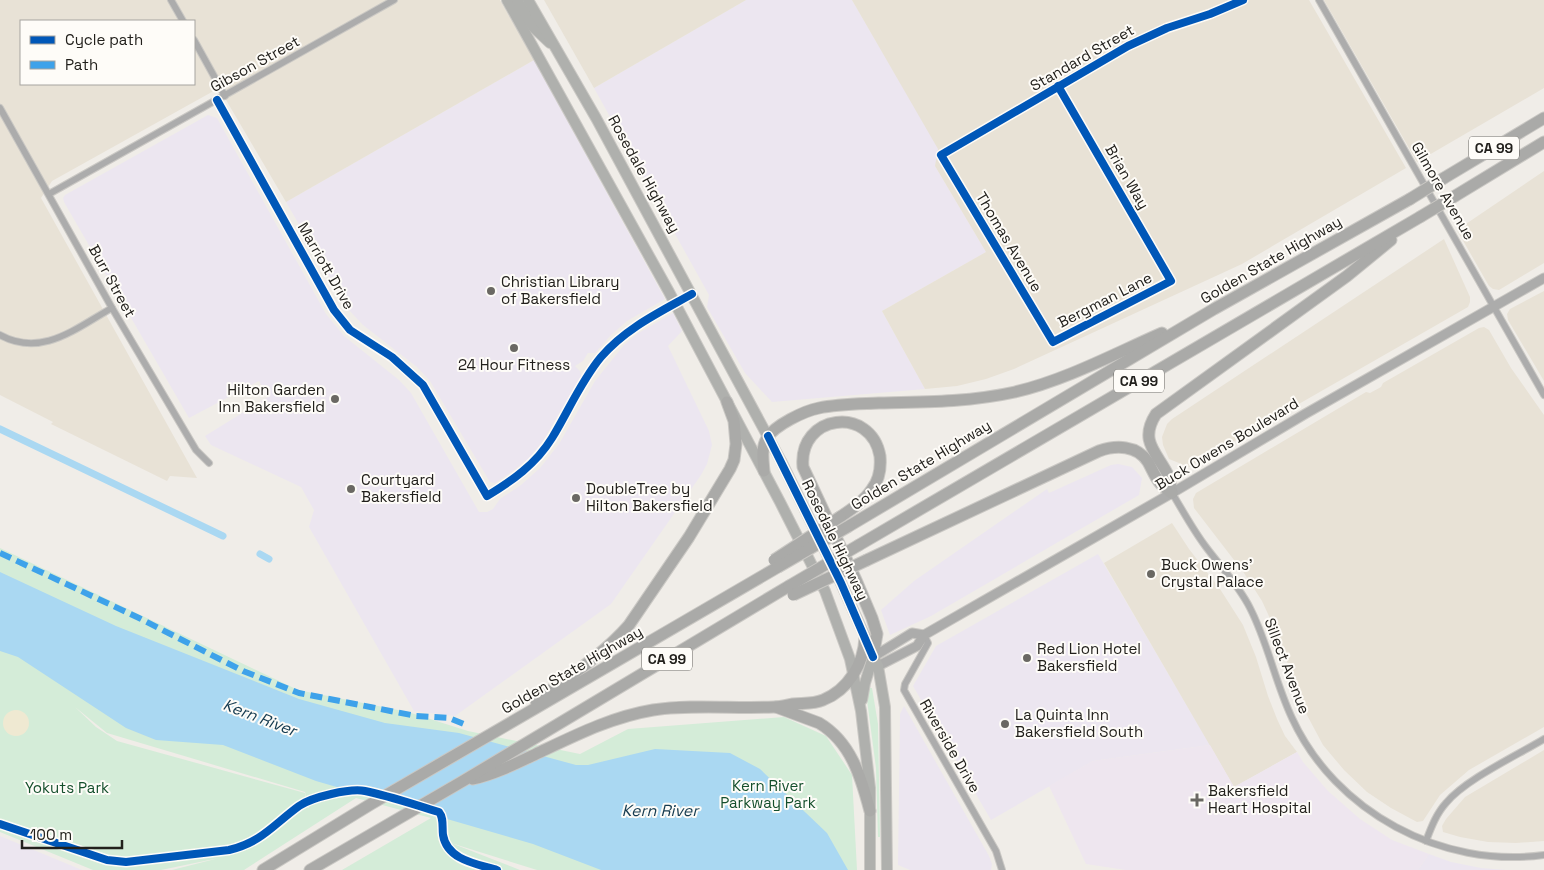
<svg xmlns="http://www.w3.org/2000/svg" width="1544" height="870" font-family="'Space Grotesk',sans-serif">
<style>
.commercial{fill:#ece6f0}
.built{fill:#e8e2d6;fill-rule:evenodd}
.medical{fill:#eee6ef}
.green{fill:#d4ecd8;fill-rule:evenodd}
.sand{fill:#efe9d2}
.water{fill:#aad8f2}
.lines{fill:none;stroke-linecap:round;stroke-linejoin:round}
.canal{stroke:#aad8f2;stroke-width:7}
.street-casing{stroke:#cac8c4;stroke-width:8}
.secondary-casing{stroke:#cac8c4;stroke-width:11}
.primary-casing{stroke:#cac8c4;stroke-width:12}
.highway-casing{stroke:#cac8c4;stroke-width:13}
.street{stroke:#acacac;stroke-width:6}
.secondary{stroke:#acacab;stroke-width:9}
.primary{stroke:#afb0ad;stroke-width:10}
.highway{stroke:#aaaaa8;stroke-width:11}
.highway-bridge-casing{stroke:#cac8c4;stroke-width:13;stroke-linecap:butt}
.highway-bridge{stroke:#aaaaa8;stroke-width:11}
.quiet{stroke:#3ea2ea;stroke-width:6;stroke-dasharray:12 6;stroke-linecap:butt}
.cycleway-casing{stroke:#fefcf8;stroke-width:11}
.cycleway{stroke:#0057b8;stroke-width:8}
.poi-dot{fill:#6a6863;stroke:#fefcf8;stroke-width:2}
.labels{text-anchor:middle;stroke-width:4;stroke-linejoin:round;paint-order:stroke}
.shield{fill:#fefcf8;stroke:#64625e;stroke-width:1}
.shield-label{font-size:14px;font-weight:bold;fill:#22201c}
.street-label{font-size:15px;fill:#22201c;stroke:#fefcf8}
.poi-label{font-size:15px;fill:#22201c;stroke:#fefcf8;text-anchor:start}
.park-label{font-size:15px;fill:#144f2c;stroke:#fefcf8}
.water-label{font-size:16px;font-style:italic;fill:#153b50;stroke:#fefcf8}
</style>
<rect width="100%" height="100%" fill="#f0ede8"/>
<!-- commercial -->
<g class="commercial">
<polygon points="746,0 852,0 939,149 935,166 986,252 882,311 925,389 772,402 745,373 707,307 709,295 594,88"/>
<polygon points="534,60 665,299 627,321 610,336 595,353 588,353 583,361 575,366 580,371 581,376 543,441 529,458 513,471 495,483 490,482 430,381 417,367 363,325 348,309 286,202"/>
<polygon points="208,115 217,118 326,314 344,336 399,380 411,393 479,512 487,512 493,509 500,499 521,485 540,468 559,444 595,381 624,345 637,334 673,313 682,331 668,346 709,431 712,445 707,464 701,475 611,604 455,716 414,711 309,527 314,510 301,487 211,445 205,436 268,397 259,381 189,418 64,202 63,198 65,195"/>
<polygon points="1118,464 1132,467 1142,478 1139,495 931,616 890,635 881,610 914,581 1047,489 1049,493 1111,465"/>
<polygon points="1098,554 1210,745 1093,761 991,820 913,686 936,646"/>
<polygon points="904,706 989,856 992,864 991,870 910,870 898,865 900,714"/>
<polygon points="0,836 82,870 0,870"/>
<polygon points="1429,854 1451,862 1481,868 1506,870 1418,870"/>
</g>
<!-- built -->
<g class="built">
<path d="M 0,0 L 500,0 L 534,60 L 286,202 L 219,88 L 52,181 L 41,198 L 197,478 L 170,476 L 167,481 L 51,424 L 53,422 L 0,395 ZM 21,21 L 194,21 L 194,84 L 21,84 Z"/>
<polygon points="544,0 746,0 594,88"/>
<polygon points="852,0 1309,0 1406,168 1242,264 1014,369 986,379 957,386 925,389 882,311 986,252 935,166 938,149"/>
<polygon points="1324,0 1544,0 1544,88 1417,162"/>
<polygon points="1544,171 1544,263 1499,290 1493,289 1489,286 1457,230"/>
<polygon points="1444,239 1470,297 1470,302 1468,307 1189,467 1169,459 1163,445 1162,437 1167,424 1172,419"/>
<polygon points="1544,291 1544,381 1508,320 1507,314 1510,309"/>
<polygon points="1484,327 1489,330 1511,368 1544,415 1544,727 1469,770 1440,795 1423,821 1417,822 1391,808 1367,792 1344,770 1323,745 1300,702 1280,640 1262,601 1244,573 1194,508 1193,499 1196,493 1366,392 1370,393 1381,387 1383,383 1479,328"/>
<polygon points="1172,523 1189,549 1220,589 1243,625 1256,657 1268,696 1277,719 1285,736 1297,752 1234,787 1104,563"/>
<polygon points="1544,750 1544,841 1516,843 1488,842 1460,837 1443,832 1442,826 1446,819 1465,797"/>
</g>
<!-- medical -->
<polygon class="medical" points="1210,745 1234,787 1297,752 1303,762 1328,791 1360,819 1392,840 1429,854 1418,870 1126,870 1086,864 1049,786 1093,761"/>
<!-- green -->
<g class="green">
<path d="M 0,548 L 298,690 L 408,712 L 468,731 L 580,754 L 628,729 L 784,717 L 826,736 L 852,775 L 857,870 L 537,870 L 451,843 L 520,870 L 342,870 L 431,818 L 356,798 L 244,870 L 172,870 L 219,858 L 161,870 L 93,870 L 0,832 ZM 75,707 L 107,733 L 305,792 L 309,808 L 308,808 L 305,793 L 117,741 L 96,727 Z"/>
<polygon points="869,688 872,688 878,724 880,837 878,837 876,768 867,700"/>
</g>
<!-- sand -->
<circle class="sand" cx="16" cy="723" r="13"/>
<!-- water -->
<polygon class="water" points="0,572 116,626 299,699 385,723 459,733 576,765 588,765 655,749 730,753 760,769 827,833 848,870 601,870 533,844 316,781 223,745 156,740 126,728 18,657 0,651"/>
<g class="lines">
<!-- canal -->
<g class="canal">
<polyline points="0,429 223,536"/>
<polyline points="260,554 269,559"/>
</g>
<!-- street casing -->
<g class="street-casing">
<g id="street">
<polyline points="171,0 183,21"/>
<polyline points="1319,0 1544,395"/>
<polyline points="194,40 225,96"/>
<polyline points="1058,86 1171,281 1053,342 941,155 1128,46 1167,28 1210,14 1243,0"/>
<path d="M 217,100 L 334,310 L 350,330 L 392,357 L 423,385 L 487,496 C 512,481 536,464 552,438 C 568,412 581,381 601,357 C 626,328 660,312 692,294"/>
<polyline points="0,108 112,308 196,450 209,463"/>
<polyline points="49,194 394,0"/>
<path d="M 0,335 C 42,358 76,328 112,308"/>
<path d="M 1172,493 C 1183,511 1193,530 1206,547 C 1221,567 1239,586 1250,608 C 1268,643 1275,682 1292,718 C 1335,812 1442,869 1544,855"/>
<polyline points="924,635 928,643 905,684 904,690 996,851 1002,870"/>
<path d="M 1426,841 C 1431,828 1436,814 1446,803 C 1466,779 1516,756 1544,739"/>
</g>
</g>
<!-- secondary casing -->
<g class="secondary-casing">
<g id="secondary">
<polyline points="873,657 912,633 924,635"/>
<polyline points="878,666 917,646 924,635 1172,493 1305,414 1544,278"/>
</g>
</g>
<!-- primary casing -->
<g class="primary-casing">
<g id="primary">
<polyline points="507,0 669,292 780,502 825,591 850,659 861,711 870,788 870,870"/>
<polyline points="517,0 533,27 550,43"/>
<polyline points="528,0 596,118 781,461 841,583 878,666 885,707 887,870"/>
<polyline points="862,700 865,683 873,657"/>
</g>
</g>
<!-- highway casing -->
<g class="highway-casing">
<g id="highway">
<polyline points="1444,178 1544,118"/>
<polyline points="1455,196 1544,142"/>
<path d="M 764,471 C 763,460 761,448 767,438 C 775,425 804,411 819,408 C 838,404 859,404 879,403 C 924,402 970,402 1015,392 C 1066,380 1114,354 1162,333"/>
<path d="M 1172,493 C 1171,488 1170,482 1169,477 C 1158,453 1138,442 1156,414 L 1347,276 L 1391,240"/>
<path d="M 840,517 C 852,509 864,501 872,489 C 879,480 881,467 880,456 C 871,405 798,414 803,467 L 856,580 L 872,618 L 877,634 L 873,657"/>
<polyline points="849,526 1214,309 1410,199"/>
<polyline points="859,545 1420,217"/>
<path d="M 867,560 L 1099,451 C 1116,445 1137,445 1148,462 C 1152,469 1155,477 1160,483 C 1163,487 1168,490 1172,493"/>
<path d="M 536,701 C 568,677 603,655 629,625 L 689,537 L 730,469 L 734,460 L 736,444 L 734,421 L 727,402"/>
<path d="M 776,707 L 819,723 C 851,742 861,777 870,811"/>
<path d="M 473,779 C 495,774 515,764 536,754 C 574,736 611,717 653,710 C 693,704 734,709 774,707 C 781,707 787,705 793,704 C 803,703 814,704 823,700 C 848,690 864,664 865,637"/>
<polyline points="263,870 371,804 778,567"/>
<polyline points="310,870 463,781 789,586"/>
</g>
</g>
<!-- street -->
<use href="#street" class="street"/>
<!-- secondary -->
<use href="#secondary" class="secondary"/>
<!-- primary -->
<use href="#primary" class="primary"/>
<!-- highway -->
<use href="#highway" class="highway"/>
<!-- highway-bridge casing -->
<g class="highway-bridge-casing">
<g id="highway-bridge">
<polyline points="1410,199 1444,178"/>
<polyline points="1420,217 1455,196"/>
<polyline points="774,560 840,517"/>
<polyline points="778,567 849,526"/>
<polyline points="789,586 859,545"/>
<polyline points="793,595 867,560"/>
</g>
</g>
<!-- highway-bridge -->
<use href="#highway-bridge" class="highway-bridge"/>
<!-- quiet -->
<polyline class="quiet" points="0,553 139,618 243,671 299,693 416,716 449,718 466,725"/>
<!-- cycleway casing -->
<g class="cycleway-casing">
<g id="cycleway">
<polyline points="1058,86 1171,281 1053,342 941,155 1128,46 1167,28 1210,14 1243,0"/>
<path d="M 217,100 L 334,310 L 350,330 L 392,357 L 423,385 L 487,496 C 512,481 536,464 552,438 C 568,412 581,381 601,357 C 626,328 660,312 692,294"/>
<polyline points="768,436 841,583 873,657"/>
<path d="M 0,824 L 107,860 L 126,862 L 229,850 C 262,842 273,825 299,806 C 312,797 350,788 365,791 C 390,796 415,805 439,812 C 444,818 442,827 443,835 C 447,860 477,864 497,870"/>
</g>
</g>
<!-- cycleway -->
<use href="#cycleway" class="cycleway"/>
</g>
<!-- markers -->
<g class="poi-dot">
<circle cx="491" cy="291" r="5"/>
<circle cx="514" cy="348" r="5"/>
<circle cx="335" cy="399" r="5"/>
<circle cx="351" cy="489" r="5"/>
<circle cx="576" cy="498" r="5"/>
<circle cx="1151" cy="574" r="5"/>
<circle cx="1027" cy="658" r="5"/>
<circle cx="1005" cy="724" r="5"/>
<path d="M1194.5 792.5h5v5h5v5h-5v5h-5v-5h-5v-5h5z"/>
</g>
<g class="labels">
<!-- shield labels -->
<g class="shield">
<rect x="1469" y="136.5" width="50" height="23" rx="4"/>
<rect x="1114" y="369.5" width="50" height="23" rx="4"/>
<rect x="642" y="647.5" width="50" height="23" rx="4"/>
</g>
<g class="shield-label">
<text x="1494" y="153">CA 99</text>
<text x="1139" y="386">CA 99</text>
<text x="667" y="664">CA 99</text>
</g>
<!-- street labels -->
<g class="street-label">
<text transform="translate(1082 58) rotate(-30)" y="5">Standard Street</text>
<text transform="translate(255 64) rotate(-29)" y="5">Gibson Street</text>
<text transform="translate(644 174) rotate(61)" y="5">Rosedale Highway</text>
<text transform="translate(1127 177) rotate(60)" y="5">Brian Way</text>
<text transform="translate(1443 191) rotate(60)" y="5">Gilmore Avenue</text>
<text transform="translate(1009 242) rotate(59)" y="5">Thomas Avenue</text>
<text transform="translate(1271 260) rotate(-30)" y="5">Golden State Highway</text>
<text transform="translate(326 266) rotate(60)" y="5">Marriott Drive</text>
<text transform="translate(112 281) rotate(61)" y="5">Burr Street</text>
<text transform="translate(1105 300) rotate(-27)" y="5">Bergman Lane</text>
<text transform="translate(1227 444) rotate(-31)" y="5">Buck Owens Boulevard</text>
<text transform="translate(921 465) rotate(-31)" y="5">Golden State Highway</text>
<text transform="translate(835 540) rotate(64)" y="5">Rosedale Highway</text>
<text transform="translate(1287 666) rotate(69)" y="5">Sillect Avenue</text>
<text transform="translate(572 670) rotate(-30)" y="5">Golden State Highway</text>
<text transform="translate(950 746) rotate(60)" y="5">Riverside Drive</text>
</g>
<!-- poi labels -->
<g class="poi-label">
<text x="501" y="287">Christian Library<tspan x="501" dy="17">of Bakersfield</tspan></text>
<text x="514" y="370" text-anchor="middle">24 Hour Fitness</text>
<text x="325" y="395" text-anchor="end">Hilton Garden<tspan x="325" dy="17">Inn Bakersfield</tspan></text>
<text x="361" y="485">Courtyard<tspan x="361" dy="17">Bakersfield</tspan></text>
<text x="586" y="494">DoubleTree by<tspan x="586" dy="17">Hilton Bakersfield</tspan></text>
<text x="1161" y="570">Buck Owens'<tspan x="1161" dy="17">Crystal Palace</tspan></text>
<text x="1037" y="654">Red Lion Hotel<tspan x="1037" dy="17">Bakersfield</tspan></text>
<text x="1015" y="720">La Quinta Inn<tspan x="1015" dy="17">Bakersfield South</tspan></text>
<text x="1208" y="796">Bakersfield<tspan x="1208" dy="17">Heart Hospital</tspan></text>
</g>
<!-- park labels -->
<g class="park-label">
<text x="768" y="791">Kern River<tspan x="768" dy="17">Parkway Park</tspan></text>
<text x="67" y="793">Yokuts Park</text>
</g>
<!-- water labels -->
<g class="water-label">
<text transform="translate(260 717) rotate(21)" y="6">Kern River</text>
<text x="660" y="816">Kern River</text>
</g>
</g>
<!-- legend -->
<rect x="20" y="20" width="175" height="65" fill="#fefcf8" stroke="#a6a4a0"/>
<rect x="30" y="36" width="25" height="8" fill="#0057b8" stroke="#a6a4a0"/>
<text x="65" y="45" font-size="15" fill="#22201c">Cycle path</text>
<rect x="30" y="61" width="25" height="8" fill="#3ea2ea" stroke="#a6a4a0"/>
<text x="65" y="70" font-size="15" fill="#22201c">Path</text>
<!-- scale -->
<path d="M22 840v8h100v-8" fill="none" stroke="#22201c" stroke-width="2.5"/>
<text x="30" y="840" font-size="15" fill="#22201c" stroke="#fefcf8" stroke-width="4" paint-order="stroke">100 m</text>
</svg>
